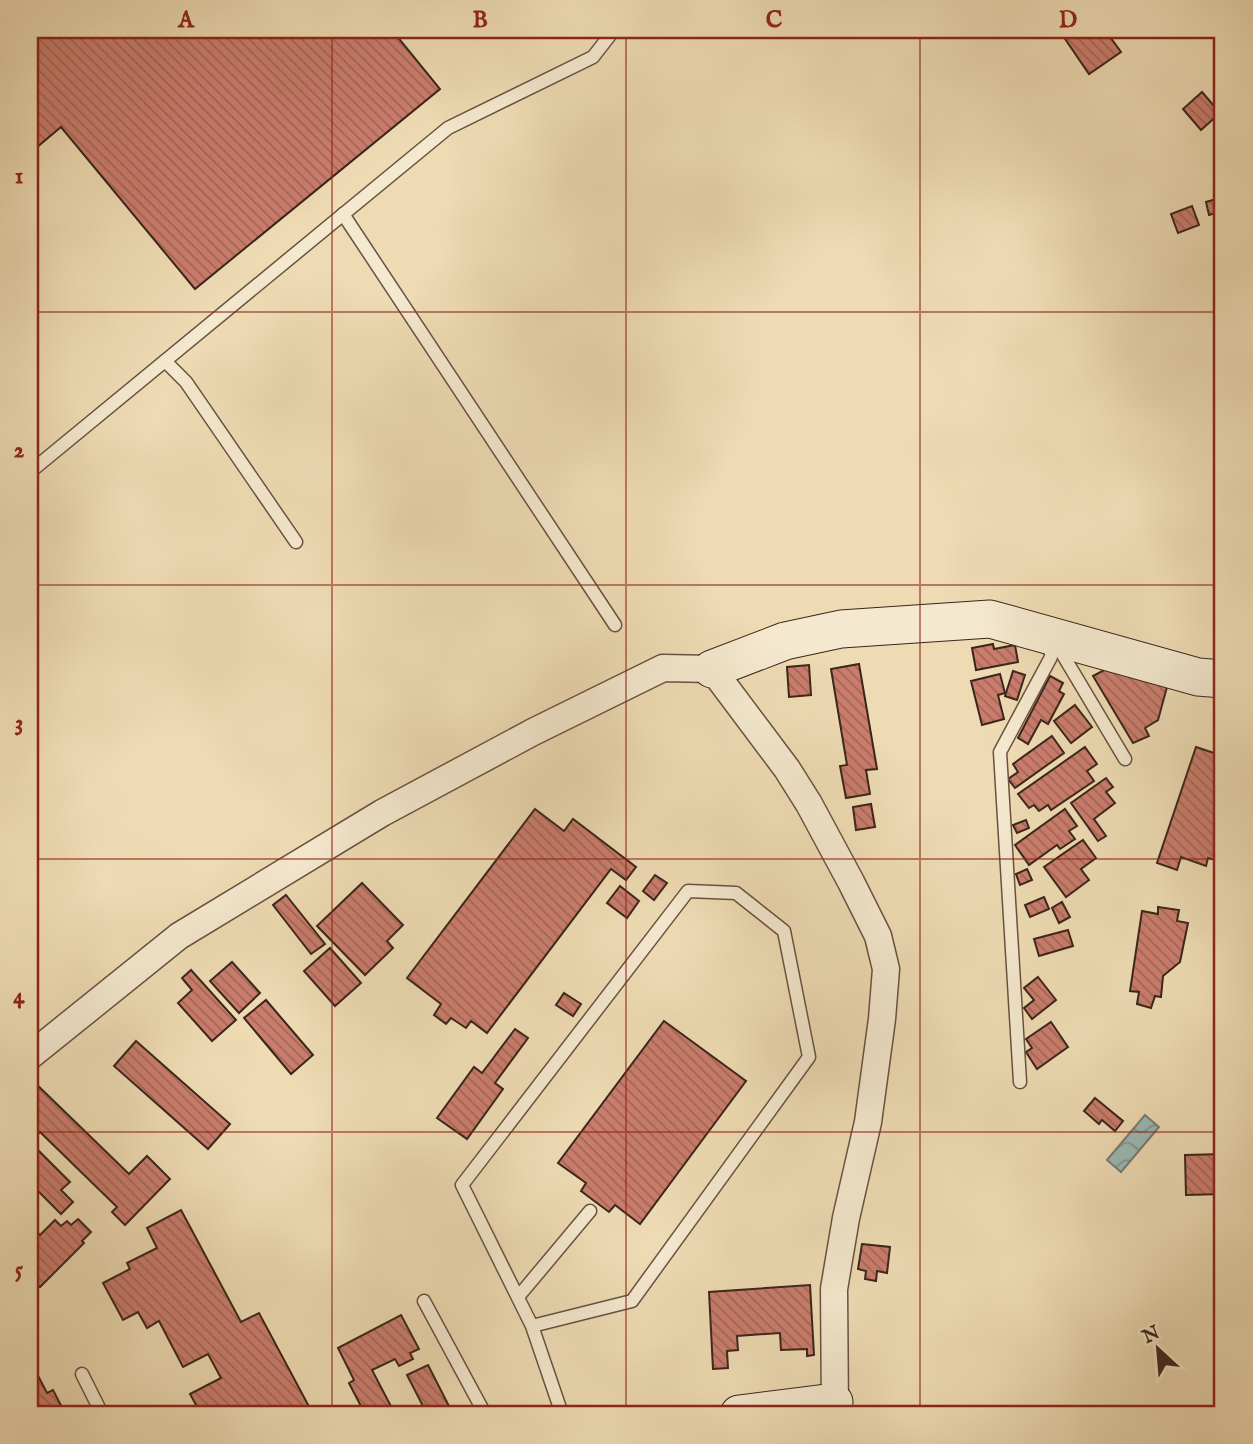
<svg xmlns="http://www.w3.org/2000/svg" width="1253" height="1444" font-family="'IM FELL English',serif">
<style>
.water{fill:url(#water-waves);stroke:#757e77;stroke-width:2}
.building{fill:url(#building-back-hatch);stroke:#3b251b;stroke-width:2}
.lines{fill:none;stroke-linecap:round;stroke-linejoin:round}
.lane-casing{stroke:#685241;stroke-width:15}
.street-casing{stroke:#685241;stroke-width:29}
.secondary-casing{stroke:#3b251b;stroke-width:39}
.lane{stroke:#f4e8ce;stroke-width:12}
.street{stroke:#f4e8ce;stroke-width:26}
.secondary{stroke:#f4e8ce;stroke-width:37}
.grid{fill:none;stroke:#8f2418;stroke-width:2;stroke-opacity:0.55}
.neatline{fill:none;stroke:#8f2418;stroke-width:2.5}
.grid-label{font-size:23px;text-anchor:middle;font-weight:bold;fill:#8f2418}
</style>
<defs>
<pattern id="water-waves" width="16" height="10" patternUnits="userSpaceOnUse" patternTransform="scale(1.75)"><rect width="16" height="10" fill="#9cb9b5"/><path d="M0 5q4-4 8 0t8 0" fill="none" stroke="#809692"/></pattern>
<pattern id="building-back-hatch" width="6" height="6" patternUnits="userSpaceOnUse" patternTransform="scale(1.75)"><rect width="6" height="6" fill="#ca7d6d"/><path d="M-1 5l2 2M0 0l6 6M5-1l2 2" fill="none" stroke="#a56659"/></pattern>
</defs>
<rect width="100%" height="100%" fill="#eedbb3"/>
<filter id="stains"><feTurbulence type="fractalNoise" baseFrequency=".00286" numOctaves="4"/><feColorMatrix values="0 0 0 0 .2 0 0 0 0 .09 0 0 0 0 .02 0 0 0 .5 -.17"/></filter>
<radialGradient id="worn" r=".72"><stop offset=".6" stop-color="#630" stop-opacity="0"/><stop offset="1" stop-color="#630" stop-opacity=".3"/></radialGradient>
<!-- water -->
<polygon class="water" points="1145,1115 1159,1127 1121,1172 1107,1160"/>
<!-- building -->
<g class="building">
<polygon points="30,30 392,30 440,89 195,289 61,127 30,153"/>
<polygon points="1059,30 1105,30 1121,52 1089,74"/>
<polygon points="1202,92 1220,113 1201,130 1183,109"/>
<polygon points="1223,197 1223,211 1209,215 1206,202"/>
<polygon points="1192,206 1199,225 1178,233 1171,214"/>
<polygon points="993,644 994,649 1015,645 1018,662 976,670 972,648"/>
<polygon points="859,664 877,769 866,770 870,794 846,798 840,766 847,765 831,669"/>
<polygon points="809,665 811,695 789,697 787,667"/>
<polygon points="1108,668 1167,687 1158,720 1145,728 1149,736 1133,743 1093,676"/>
<polygon points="1013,671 1025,675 1017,700 1005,696"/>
<polygon points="1000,674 1005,693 998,695 1004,719 982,725 971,681"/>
<polygon points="1050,676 1063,683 1059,691 1064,694 1048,724 1041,720 1028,744 1018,738"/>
<polygon points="1075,705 1092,727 1071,743 1054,721"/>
<polygon points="1052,736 1064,753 1015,788 1008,779 1018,772 1013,764"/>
<polygon points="1085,747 1097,764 1087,771 1094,781 1051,810 1048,805 1039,811 1034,805 1029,808 1018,794"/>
<polygon points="1196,747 1223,756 1223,817 1215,841 1223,843 1223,862 1208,858 1206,866 1181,857 1177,870 1157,863"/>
<polygon points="1106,778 1113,787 1106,792 1115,803 1094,819 1106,836 1098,841 1071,803"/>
<polygon points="871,804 875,827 856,830 853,807"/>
<polygon points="535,809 564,831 573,819 636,867 626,880 611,869 487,1033 471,1021 466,1028 451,1018 446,1024 434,1015 441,1004 407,978"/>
<polygon points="1065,809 1077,826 1069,831 1075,839 1060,849 1057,845 1029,865 1015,845"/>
<polygon points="1026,820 1029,828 1017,833 1013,825"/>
<polygon points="1083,840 1096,858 1081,869 1089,880 1066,897 1044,867"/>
<polygon points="1027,869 1032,880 1020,885 1016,874"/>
<polygon points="655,875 667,883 654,900 643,891"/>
<polygon points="362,883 403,925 387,941 393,948 365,975 317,926"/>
<polygon points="620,886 639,901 627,918 607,903"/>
<polygon points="286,895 325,944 311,954 273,905"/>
<polygon points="1044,897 1049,909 1030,917 1025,905"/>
<polygon points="1062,902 1070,917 1059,923 1052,908"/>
<polygon points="1158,907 1179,910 1177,921 1188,923 1180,962 1163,976 1161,997 1155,996 1151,1008 1137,1004 1139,992 1130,991 1142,911 1158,914"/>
<polygon points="1068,930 1073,946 1039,956 1034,939"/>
<polygon points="330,948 361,983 335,1006 304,971"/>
<polygon points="232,962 260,993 239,1013 210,981"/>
<polygon points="191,970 236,1020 212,1041 178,1003 192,990 182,978"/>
<polygon points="1038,977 1056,1000 1032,1019 1024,1008 1034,1000 1024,988"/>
<polygon points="564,993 581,1004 573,1016 556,1005"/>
<polygon points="266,1000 313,1055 291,1074 244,1018"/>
<polygon points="664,1021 746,1081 640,1224 615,1205 609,1212 581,1191 586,1183 558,1163"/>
<polygon points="1051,1022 1068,1047 1037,1069 1026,1052 1032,1048 1026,1039"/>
<polygon points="515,1029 528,1038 495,1083 503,1089 467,1139 437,1118 474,1067 482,1073"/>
<polygon points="136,1041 230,1124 208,1149 114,1066"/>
<polygon points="30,1078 129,1174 147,1156 170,1179 125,1225 112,1212 117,1207 40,1132 36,1136 30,1129"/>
<polygon points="1095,1098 1123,1121 1115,1131 1102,1120 1099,1124 1084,1111"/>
<polygon points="30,1142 70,1182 61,1190 73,1202 61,1214 30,1183"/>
<polygon points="1223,1154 1223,1194 1186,1195 1185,1155"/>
<polygon points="181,1210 241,1322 259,1313 313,1414 201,1414 190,1394 221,1378 208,1354 183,1367 159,1321 147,1328 138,1312 123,1320 103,1283 130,1269 127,1263 157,1248 147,1228"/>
<polygon points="78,1219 91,1232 82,1241 84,1243 40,1287 30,1277 30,1233 34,1229 40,1235 55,1220 61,1226 67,1221 71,1225"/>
<polygon points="862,1244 890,1247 887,1273 877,1271 876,1281 865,1279 866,1271 858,1269"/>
<polygon points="810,1285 814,1355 807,1356 807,1349 781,1350 780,1333 737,1336 738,1350 727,1351 728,1368 713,1369 709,1292"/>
<polygon points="401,1315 419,1349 410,1353 413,1359 399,1366 395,1359 372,1370 395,1414 365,1414 349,1383 354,1380 338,1348"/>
<polygon points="428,1365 453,1414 427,1414 407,1375"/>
<polygon points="34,1368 47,1393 53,1390 65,1413 30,1414 30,1371"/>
</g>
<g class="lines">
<!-- lane casing -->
<g class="lane-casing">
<g id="lane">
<polyline points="343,214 615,625"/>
<polyline points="165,361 186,382 296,542"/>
<polyline points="30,472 448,128 593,57 614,30"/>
<polyline points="1057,645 1125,759"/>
<polyline points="1020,1082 1000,752 1051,657 1051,640"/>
<polyline points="518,1297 590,1211"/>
<polyline points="424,1301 485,1414"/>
<polyline points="532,1326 632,1301 809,1057 784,931 736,893 688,891 462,1185 532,1326 562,1414"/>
<polyline points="82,1374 102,1414"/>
</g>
</g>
<!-- street casing -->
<g class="street-casing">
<polyline id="street" points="30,1056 179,936 382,813 533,732 663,668 712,669 787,769 809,804 851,882 878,936 886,969 882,1019 868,1122 846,1218 834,1289 835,1414"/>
</g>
<!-- secondary casing -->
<g class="secondary-casing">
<g id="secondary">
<polyline points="712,669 785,641 841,629 990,619 1198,677 1223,679"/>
<polyline points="739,1414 834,1402"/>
</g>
</g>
<!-- lane -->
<use href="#lane" class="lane"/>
<!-- street -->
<use href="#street" class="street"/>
<!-- secondary -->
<use href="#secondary" class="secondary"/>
</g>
<!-- grid -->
<path class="grid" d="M 332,30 L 332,1414M 626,30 L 626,1414M 920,30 L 920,1414M 30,312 L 1223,312M 30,585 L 1223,585M 30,859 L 1223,859M 30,1132 L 1223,1132"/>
<!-- margin -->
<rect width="1253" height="1444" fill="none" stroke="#eedbb3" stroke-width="77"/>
<!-- north arrow -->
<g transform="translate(1158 1349) rotate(334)" stroke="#f4e8ce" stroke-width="5" paint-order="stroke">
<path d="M0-5L12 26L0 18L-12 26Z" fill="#3b251b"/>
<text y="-10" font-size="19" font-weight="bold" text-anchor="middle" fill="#3b251b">N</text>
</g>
<rect x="38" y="38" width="1176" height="1368" class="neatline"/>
<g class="grid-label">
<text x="186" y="27">A</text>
<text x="480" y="27">B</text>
<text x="774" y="27">C</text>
<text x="1068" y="27">D</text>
<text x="19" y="183">1</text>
<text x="19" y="457">2</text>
<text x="19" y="730">3</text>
<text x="19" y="1003">4</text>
<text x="19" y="1277">5</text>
</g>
<rect width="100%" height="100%" filter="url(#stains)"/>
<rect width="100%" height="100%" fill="url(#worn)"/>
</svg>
